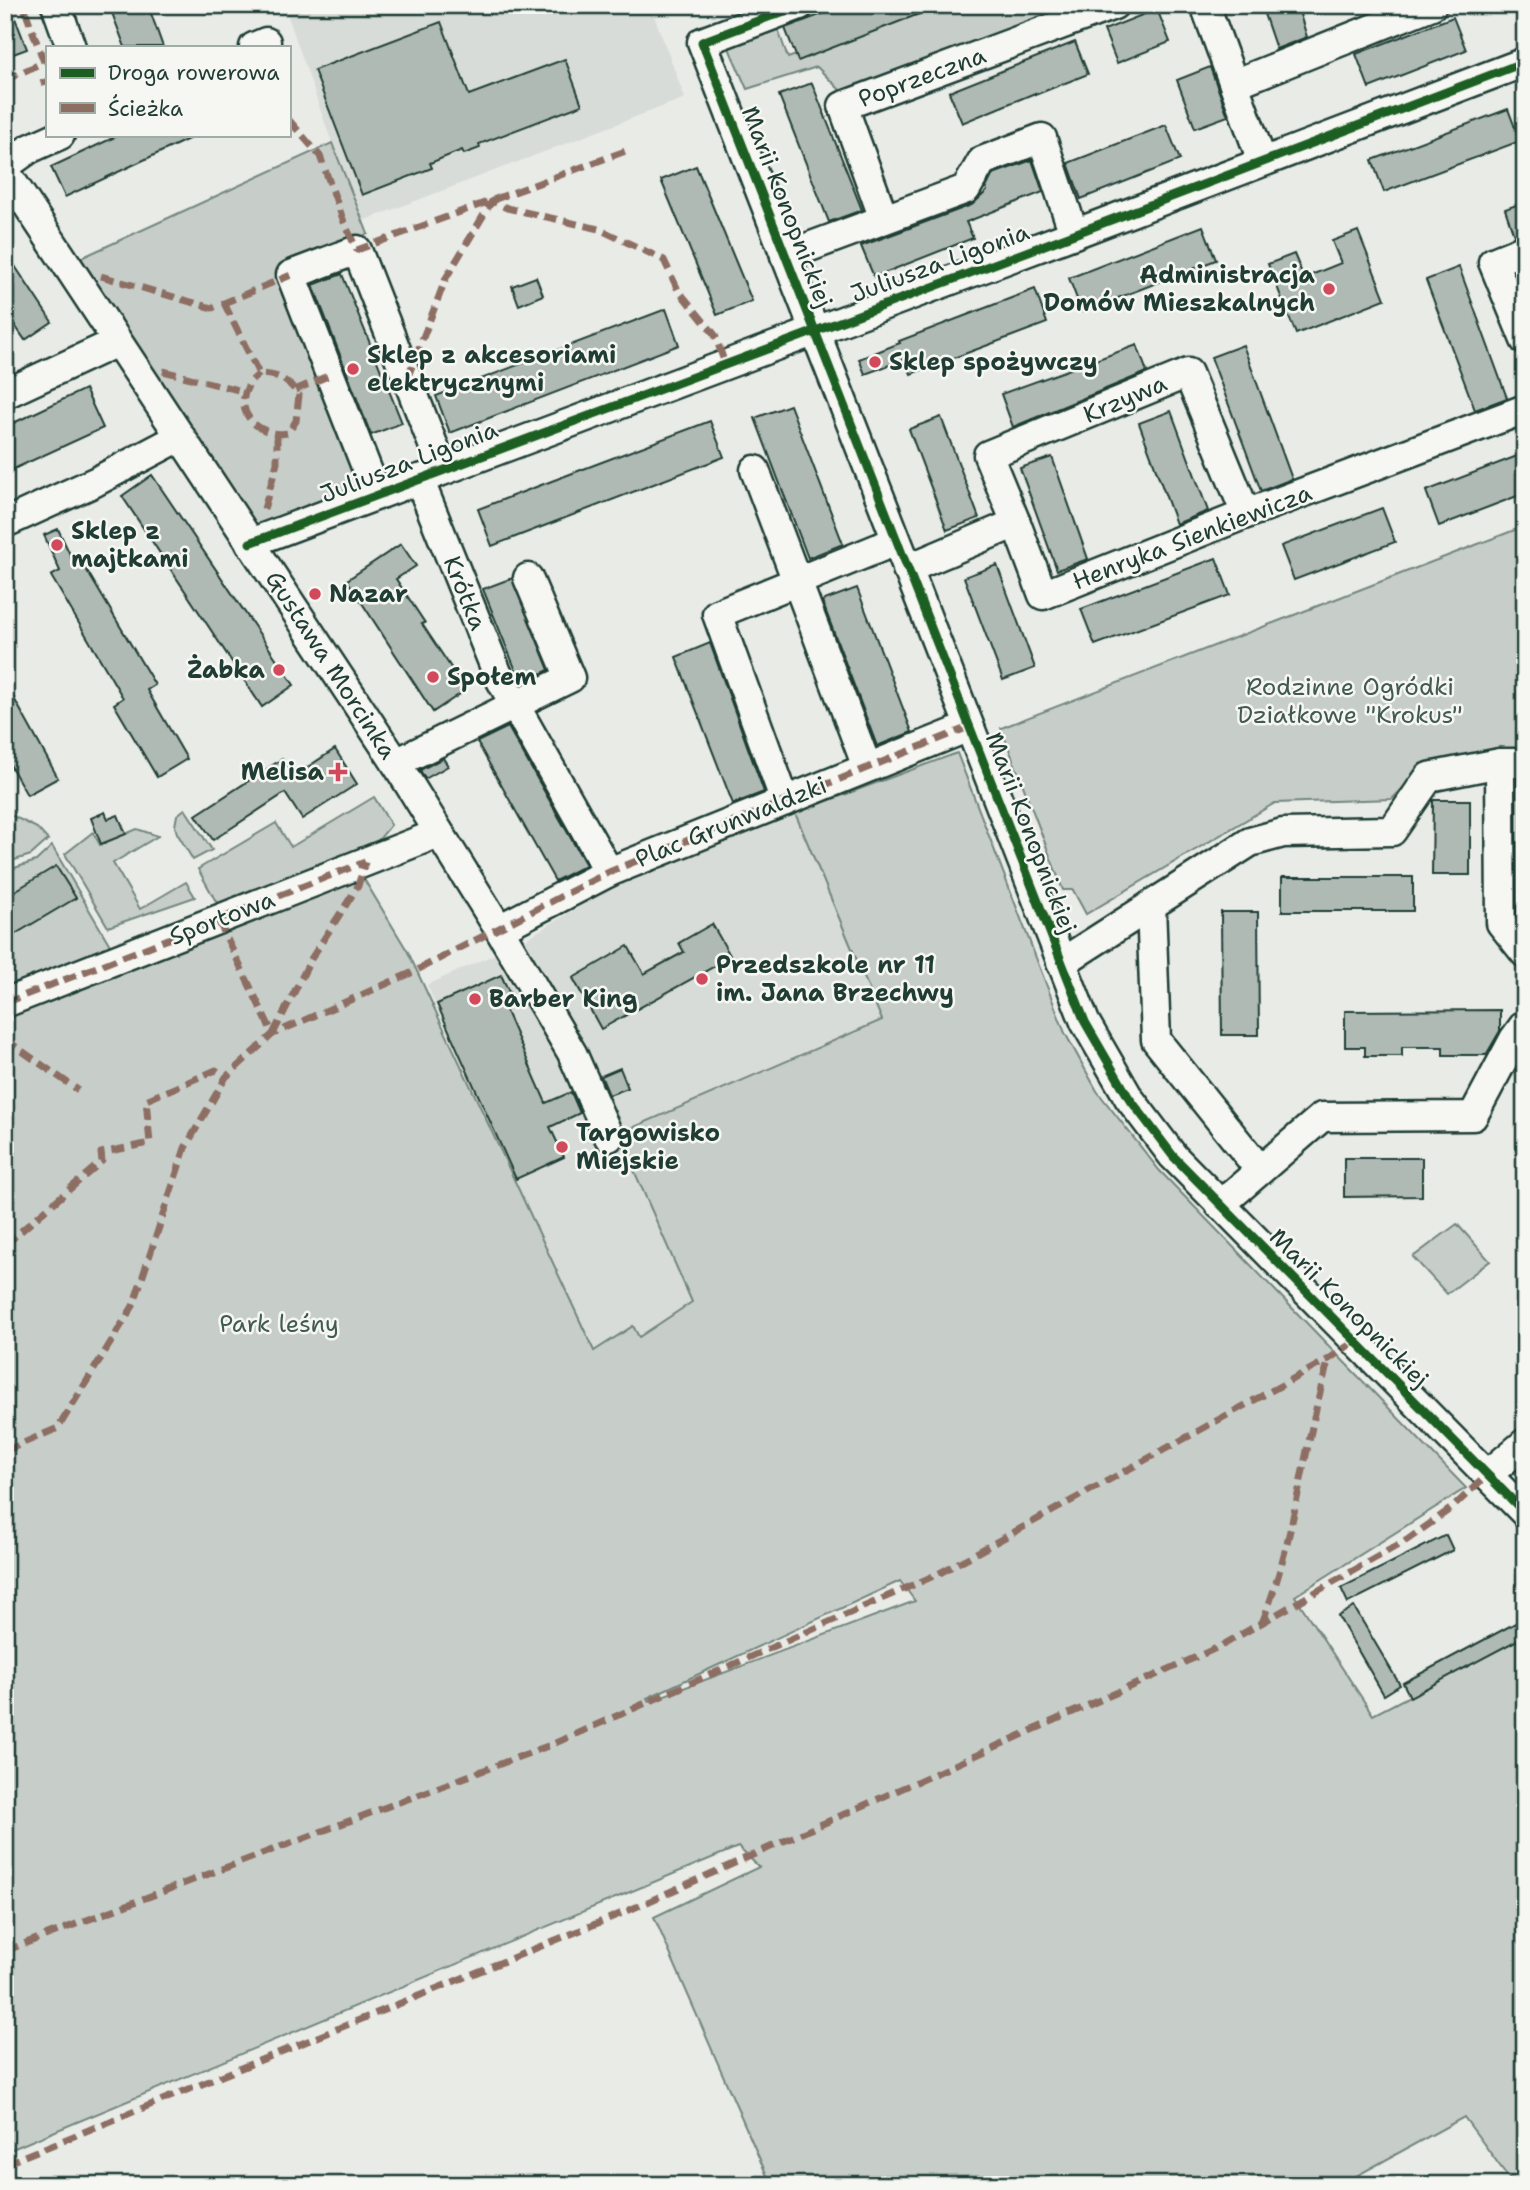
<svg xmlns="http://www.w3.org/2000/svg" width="1530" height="2190" font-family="'Shantell Sans',sans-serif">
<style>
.built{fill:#d8dcd8}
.green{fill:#c7cec9;stroke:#73867e;stroke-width:2;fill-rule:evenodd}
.building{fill:#b0bab5;stroke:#1f3d34;stroke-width:2}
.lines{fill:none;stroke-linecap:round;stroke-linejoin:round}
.minor-casing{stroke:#1f3d34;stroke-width:33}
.minor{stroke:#f6f6f2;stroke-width:28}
.quiet{stroke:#8d6e63;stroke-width:7;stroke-dasharray:14 7;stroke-linecap:butt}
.cycleway-casing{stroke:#f6f6f2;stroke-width:13}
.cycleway{stroke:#1b5e20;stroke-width:9}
.poi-dot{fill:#d1495b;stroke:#f6f6f2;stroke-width:2.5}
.labels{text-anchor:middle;stroke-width:5;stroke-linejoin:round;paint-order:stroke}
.street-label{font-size:24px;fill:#1f3d34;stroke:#f6f6f2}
.poi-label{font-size:24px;font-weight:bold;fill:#1f3d34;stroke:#f6f6f2;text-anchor:start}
.park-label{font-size:24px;fill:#415a52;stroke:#f6f6f2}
</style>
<rect width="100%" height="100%" fill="#e9ebe7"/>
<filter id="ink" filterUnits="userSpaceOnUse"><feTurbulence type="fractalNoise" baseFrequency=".0143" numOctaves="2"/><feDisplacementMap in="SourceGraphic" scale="14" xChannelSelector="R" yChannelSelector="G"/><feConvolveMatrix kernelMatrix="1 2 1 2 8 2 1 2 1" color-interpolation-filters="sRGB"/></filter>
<g filter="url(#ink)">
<!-- built -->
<g class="built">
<polygon points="284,5 650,5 685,98 363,221 332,143"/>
<polygon points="795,813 882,1020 618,1134 692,1302 596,1365 427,985 519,943 624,879"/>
</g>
<!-- green -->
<g class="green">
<polygon points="935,5 1094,5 847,97 817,67 747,89 725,39 775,21 788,58"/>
<polygon points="332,143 368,234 284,265 365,486 249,532 81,258"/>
<polygon points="1525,526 1525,752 1421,770 1392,799 1275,803 1086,914 1073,890 1063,890 1001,728"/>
<path d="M 957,753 L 1065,1033 L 1097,1091 L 1159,1170 L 1466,1488 L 1295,1596 L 1373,1715 L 1525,1636 L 1525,2185 L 1514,2185 L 1464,2117 L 1340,2185 L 771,2185 L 654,1917 L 759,1867 L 738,1847 L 5,2152 L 5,1002 L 362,876 L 408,952 L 594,1351 L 633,1326 L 639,1337 L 692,1302 L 618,1134 L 882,1020 L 795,813 ZM 900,1581 L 915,1601 L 649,1701 L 647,1698 Z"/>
<polygon points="1515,773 1525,773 1525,916 1514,916"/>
<polygon points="374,797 391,825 377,842 218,905 198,869 276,823 291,847"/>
<polygon points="185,809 212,850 193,860 177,833 175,826 177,815"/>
<polygon points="5,812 37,828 48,840 31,855 5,863"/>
<polygon points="137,829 158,836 113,863 140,909 186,882 195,897 108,927 65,854 93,832 100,845"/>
<polygon points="52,846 111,947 5,988 5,871 36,861"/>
<polygon points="1457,1224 1490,1261 1447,1294 1413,1257"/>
</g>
<!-- building -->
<g class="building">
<polygon points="5,5 10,5 27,49 5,57"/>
<polygon points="109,5 148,5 163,47 125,47"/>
<polygon points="846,5 937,5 937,7 798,61 785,28"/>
<polygon points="1261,5 1297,5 1307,37 1276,49"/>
<polygon points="1157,9 1170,42 1117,63 1104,30"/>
<polygon points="1453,17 1466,50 1369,88 1356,54"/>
<polygon points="441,22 469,95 565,59 582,105 479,144 480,148 464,154 462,150 430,163 432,168 362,195 314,70"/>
<polygon points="1075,42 1088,74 1035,95 1035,93 962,123 949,92"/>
<polygon points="1210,67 1228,116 1195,128 1177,80"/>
<polygon points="812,83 862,210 829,222 779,95"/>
<polygon points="1508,109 1520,141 1384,192 1372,160"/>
<polygon points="1166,125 1180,160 1081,199 1068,163"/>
<polygon points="119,135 197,135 65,197 51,167"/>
<polygon points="1032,160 1043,192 966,222 973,238 874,277 861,246 972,205 987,191 986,188 993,174"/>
<polygon points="696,166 752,301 717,315 661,180"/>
<polygon points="1525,202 1525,233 1514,235 1505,209"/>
<polygon points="1203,226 1216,260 1082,312 1069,278"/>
<polygon points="1358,231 1385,299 1296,334 1268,264 1294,254 1304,278 1341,263 1332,241"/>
<polygon points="5,251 52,322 25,340 5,311"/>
<polygon points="1459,267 1507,398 1475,410 1426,280"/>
<polygon points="342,274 402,423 371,435 313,285"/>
<polygon points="536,277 543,295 519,305 512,286"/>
<polygon points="1035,289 1047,323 911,374 906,359 865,374 859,359 900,343 899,341"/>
<polygon points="666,309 679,345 450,433 436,396"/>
<polygon points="1137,345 1147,372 1013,427 1001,394"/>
<polygon points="1243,345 1292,479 1261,491 1211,357"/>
<polygon points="85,389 103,428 5,473 5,427"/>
<polygon points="790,405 843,544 808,558 755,418"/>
<polygon points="1171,411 1208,511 1176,524 1139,423"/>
<polygon points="941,417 979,518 947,530 909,429"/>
<polygon points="710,421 724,457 492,546 478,509"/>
<polygon points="1525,453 1525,493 1439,526 1426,491"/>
<polygon points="1052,457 1088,559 1057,570 1020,468"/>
<polygon points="152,475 294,685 262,707 122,496"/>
<polygon points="1382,508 1395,542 1294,580 1281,546"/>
<polygon points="58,529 74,563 80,559 155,685 147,690 187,759 157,777 114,704 123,698 51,576 60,571 44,535"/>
<polygon points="401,544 416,566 396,579 425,623 422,624 466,690 433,712 347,580"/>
<polygon points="1216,558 1230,595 1095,645 1081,609"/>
<polygon points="997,565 1035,668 1003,680 964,577"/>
<polygon points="512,578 549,670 521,683 483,589"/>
<polygon points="857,588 912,732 877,746 822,601"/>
<polygon points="710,643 764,792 733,804 676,657"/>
<polygon points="5,682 58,778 27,795 5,756"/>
<polygon points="508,727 586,865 555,881 477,742"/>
<polygon points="335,749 357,784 302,819 285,793 213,840 196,815 282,759 294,776"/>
<polygon points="443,758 448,766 425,779 420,770"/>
<polygon points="1433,800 1470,800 1470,875 1432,875"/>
<polygon points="105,812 108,819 118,815 126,834 101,844 91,818"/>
<polygon points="56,866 76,898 5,940 5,897"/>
<rect x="1282" y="877" width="131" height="34"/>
<polygon points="1221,912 1258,912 1259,1035 1222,1035"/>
<polygon points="712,924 731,957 601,1029 573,978 628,946 644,974 684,952 679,943"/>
<polygon points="501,975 511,996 501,1000 546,1103 571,1092 580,1113 550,1127 564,1157 516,1179 437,1004"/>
<polygon points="1500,1010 1500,1031 1486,1055 1443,1055 1443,1047 1402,1047 1402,1056 1365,1056 1365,1047 1345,1047 1345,1011"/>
<polygon points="620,1068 628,1088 609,1095 601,1076"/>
<polygon points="1344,1158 1422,1158 1422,1196 1344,1197"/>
<polygon points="1446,1535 1453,1550 1348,1603 1341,1588"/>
<polygon points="1354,1607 1400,1685 1384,1695 1338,1616"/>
<polygon points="1525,1618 1525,1636 1410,1697 1403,1683"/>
</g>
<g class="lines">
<!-- minor casing -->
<g class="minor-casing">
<g id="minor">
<polyline points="56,5 71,47"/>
<polyline points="800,5 702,42 1085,1022 1129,1098 1173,1156 1525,1513"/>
<polyline points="1205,5 1262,161"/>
<polyline points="254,47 266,42"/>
<polyline points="1234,84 1432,5"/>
<polyline points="5,166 29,149 60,135"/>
<polyline points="5,171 396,763 499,929 572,1053 609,1137"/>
<polyline points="884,219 843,106 1114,5"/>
<polyline points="1525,249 1493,262 1525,340"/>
<polyline points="785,256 966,189 982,161 1042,138 1074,234"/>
<polyline points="5,394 117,342"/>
<polyline points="755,470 867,767"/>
<polyline points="419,479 498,675 609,872"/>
<polyline points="377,495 291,275 357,250 443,470"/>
<polyline points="5,523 95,482 180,437"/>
<polyline points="1016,523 988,455 1188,373 1246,514"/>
<polyline points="250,543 1074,234 1525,62"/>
<polyline points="907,569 1016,523 1043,595 1246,514 1525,409"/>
<polyline points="396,763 570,678 528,578"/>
<polyline points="1500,763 1501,923 1525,953"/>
<polyline points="785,801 717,614 896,541"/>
<polyline points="1151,905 1156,1040 1260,1170"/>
<polyline points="499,929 609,872 969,727"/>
<polyline points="1061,963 1250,842 1283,833 1392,831 1429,777 1500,763 1525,763"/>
<polyline points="5,1003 439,833"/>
<polyline points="1220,1205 1322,1117 1473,1116 1514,1039 1525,1024"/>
<polyline points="1487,1475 1525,1443"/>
</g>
</g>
<!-- minor -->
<use href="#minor" class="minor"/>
<!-- quiet -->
<g class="quiet">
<polyline points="68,47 71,46"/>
<polyline points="43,79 45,86"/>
<polyline points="5,80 44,62 23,5"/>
<polyline points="289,120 320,156 344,222 357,250 631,149"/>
<polyline points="5,144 15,159"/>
<polyline points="101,276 212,308 291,275"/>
<path d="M 224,303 L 259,374 C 278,374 288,380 299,395 L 296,421 L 288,433 C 262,438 232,414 248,386 C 250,381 256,377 259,374"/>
<polyline points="163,371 246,392"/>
<polyline points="407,379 446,278 492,201 507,208 599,229 664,260 678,290 715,335 725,364"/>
<polyline points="295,390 330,375"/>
<polyline points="264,509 277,463 277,435"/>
<polyline points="218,920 273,1034 311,959 358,886 365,862"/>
<polyline points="5,1003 365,862"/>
<polyline points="5,1039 78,1090"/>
<polyline points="5,1245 102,1161 101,1153 150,1143 146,1100 216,1070 226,1077"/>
<polyline points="5,1451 58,1428 133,1306 185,1148 226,1077 273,1034 411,973 609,872 969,727"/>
<path d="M 1262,1623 C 1296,1537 1303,1447 1329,1359"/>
<polyline points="5,1951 553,1744 938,1574 1329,1359 1355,1341"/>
<polyline points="5,2164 625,1912 1221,1646 1407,1540 1453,1507 1487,1475"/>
</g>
<!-- cycleway casing -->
<g class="cycleway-casing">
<g id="cycleway">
<polyline points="800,5 702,42 1085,1022 1129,1098 1173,1156 1525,1513"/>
<polyline points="250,543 1074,234 1525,62"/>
</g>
</g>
<!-- cycleway -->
<use href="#cycleway" class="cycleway"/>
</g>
</g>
<!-- markers -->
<g class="poi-dot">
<circle cx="1329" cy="289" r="7"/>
<circle cx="875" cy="362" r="7"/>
<circle cx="353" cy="369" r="7"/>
<circle cx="57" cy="545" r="7"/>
<circle cx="315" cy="594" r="7"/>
<circle cx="279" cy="670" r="7"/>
<circle cx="433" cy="677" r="7"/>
<path d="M334.5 761.5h7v7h7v7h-7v7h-7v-7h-7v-7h7z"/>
<circle cx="702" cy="979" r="7"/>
<circle cx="475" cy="999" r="7"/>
<circle cx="562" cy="1147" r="7"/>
</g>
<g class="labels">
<!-- street labels -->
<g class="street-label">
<text transform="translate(922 77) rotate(-20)" y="8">Poprzeczna</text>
<text transform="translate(787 207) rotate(69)" y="8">Marii Konopnickiej</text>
<text transform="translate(940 263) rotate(-20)" y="8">Juliusza Ligonia</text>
<text transform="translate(1125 399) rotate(-23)" y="8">Krzywa</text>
<text transform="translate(409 462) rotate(-21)" y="8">Juliusza Ligonia</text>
<text transform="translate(1192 537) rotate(-21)" y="8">Henryka Sienkiewicza</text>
<text transform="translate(465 593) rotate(68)" y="8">Krótka</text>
<text transform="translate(331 665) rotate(57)" y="8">Gustawa Morcinka</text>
<text transform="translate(731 822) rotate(-22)" y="8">Plac Grunwaldzki</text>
<text transform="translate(1031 833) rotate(69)" y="8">Marii Konopnickiej</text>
<text transform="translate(222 918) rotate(-21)" y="8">Sportowa</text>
<text transform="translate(1349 1308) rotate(45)" y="8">Marii Konopnickiej</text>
</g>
<!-- poi labels -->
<g class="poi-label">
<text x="1315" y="283" text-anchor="end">Administracja<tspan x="1315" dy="28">Domów Mieszkalnych</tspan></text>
<text x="367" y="363">Sklep z akcesoriami<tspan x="367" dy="28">elektrycznymi</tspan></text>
<text x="889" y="370">Sklep spożywczy</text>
<text x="71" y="539">Sklep z<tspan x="71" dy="28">majtkami</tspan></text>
<text x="329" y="602">Nazar</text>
<text x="265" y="678" text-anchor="end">Żabka</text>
<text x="447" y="685">Społem</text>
<text x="324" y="780" text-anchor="end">Melisa</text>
<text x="716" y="973">Przedszkole nr 11<tspan x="716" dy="28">im. Jana Brzechwy</tspan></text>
<text x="489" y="1007">Barber King</text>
<text x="576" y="1141">Targowisko<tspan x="576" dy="28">Miejskie</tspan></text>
</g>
<!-- park labels -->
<g class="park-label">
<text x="1350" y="695">Rodzinne Ogródki<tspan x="1350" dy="28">Działkowe "Krokus"</tspan></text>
<text x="279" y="1332">Park leśny</text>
</g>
</g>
<!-- margin -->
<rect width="1530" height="2190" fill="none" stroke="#f6f6f2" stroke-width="28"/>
<rect x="14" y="14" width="1502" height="2162" fill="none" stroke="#1f3d34" stroke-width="2.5" filter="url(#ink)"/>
<!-- legend -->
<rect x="46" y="46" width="245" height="91" fill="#f6f6f2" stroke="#a0aca6" stroke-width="2"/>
<rect x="60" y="68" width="35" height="10" fill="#1b5e20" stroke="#a0aca6" stroke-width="2"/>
<text x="108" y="80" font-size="21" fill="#1f3d34">Droga rowerowa</text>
<rect x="60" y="103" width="35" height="10" fill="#8d6e63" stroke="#a0aca6" stroke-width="2"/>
<text x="108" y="116" font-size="21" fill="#1f3d34">Ścieżka</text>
</svg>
